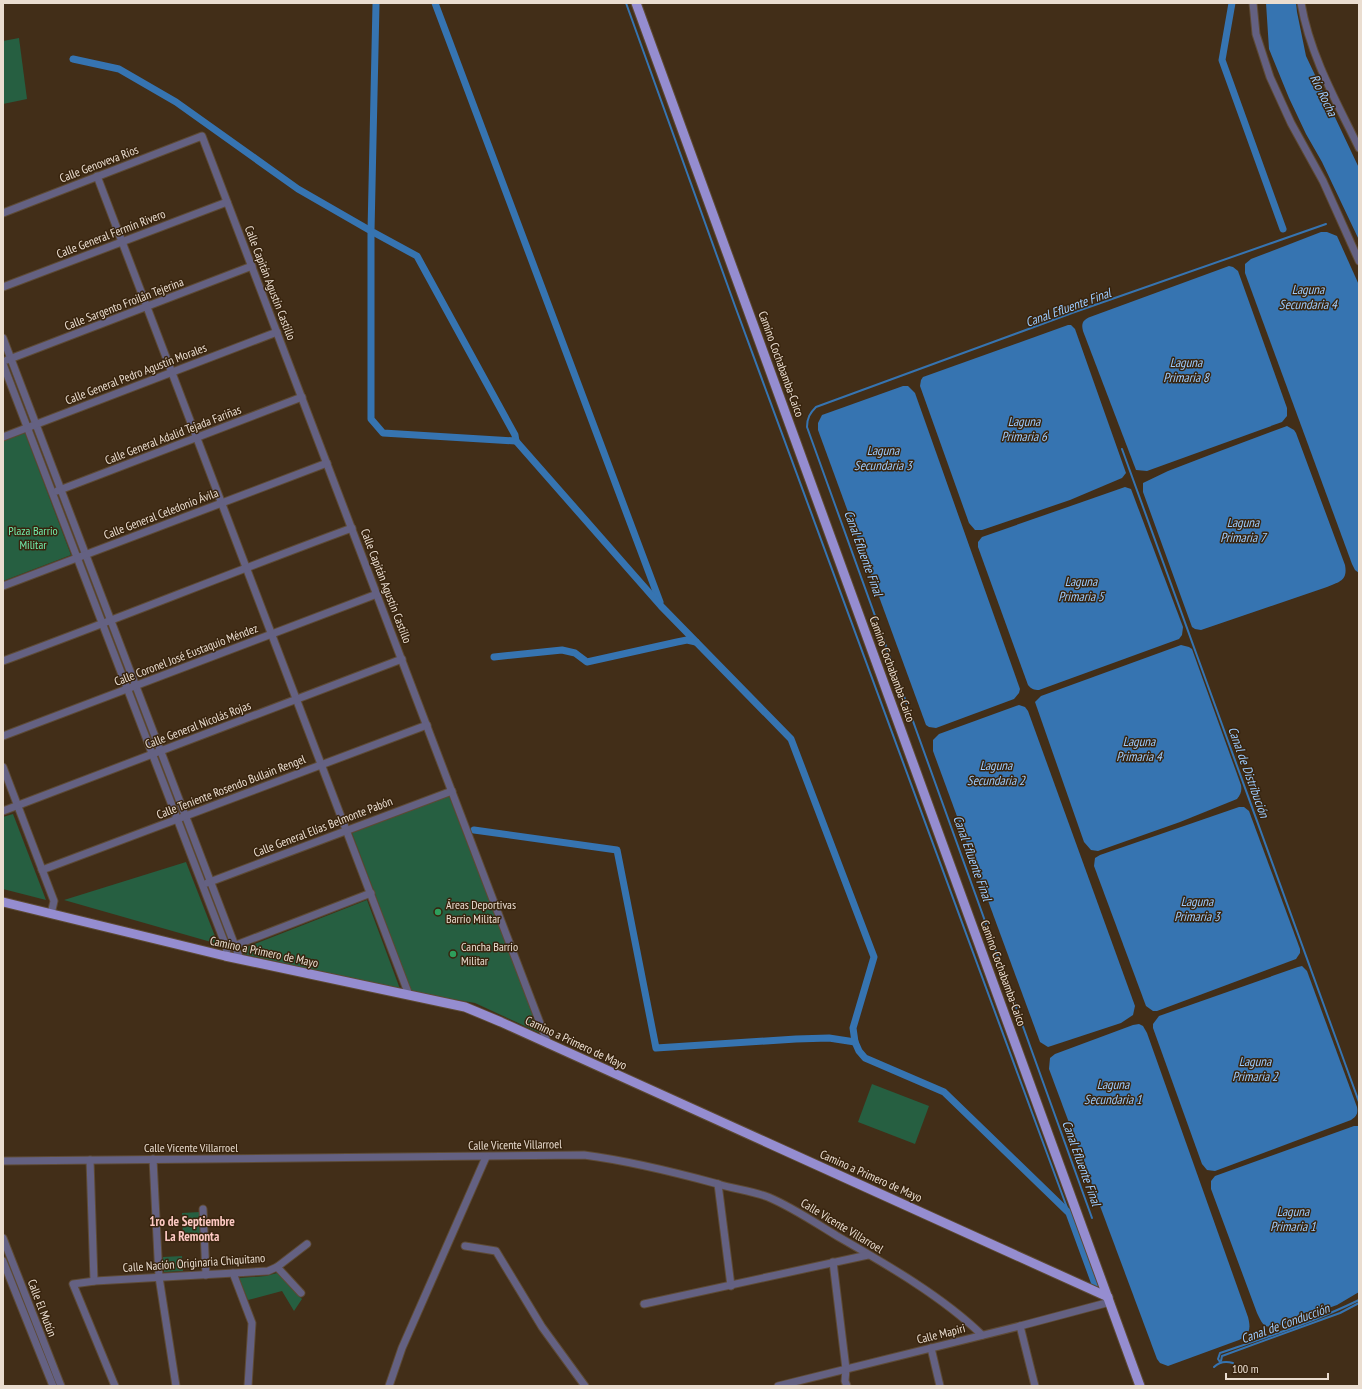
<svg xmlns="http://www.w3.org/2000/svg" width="1362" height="1389" font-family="'PT Sans Narrow',sans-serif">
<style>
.green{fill:#265f41}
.water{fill:#3674b1}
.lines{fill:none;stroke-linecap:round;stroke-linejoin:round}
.stream{stroke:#3674b1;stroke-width:2}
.canal{stroke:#3674b1;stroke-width:7}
.minor-casing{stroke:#5d4a35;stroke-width:9}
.major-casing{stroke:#5d4a35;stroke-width:11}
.minor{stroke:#646182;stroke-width:7}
.major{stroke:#958dd0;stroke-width:9}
.leisure-dot{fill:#2e9e5b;stroke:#38240e;stroke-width:1.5}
.labels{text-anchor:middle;stroke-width:3;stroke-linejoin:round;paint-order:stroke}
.street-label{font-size:12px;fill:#eaddd0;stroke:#38240e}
.park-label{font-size:12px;fill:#71ecab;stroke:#38240e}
.poi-label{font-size:12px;fill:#eaddd0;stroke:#38240e;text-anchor:start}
.water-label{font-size:13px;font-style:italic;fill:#9ccbfe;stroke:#38240e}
.neighbourhood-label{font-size:13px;font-weight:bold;fill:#fdc9c3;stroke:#38240e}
</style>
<rect width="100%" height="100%" fill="#422e18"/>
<!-- green -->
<g class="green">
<polygon points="19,38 27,99 3,104 3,41"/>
<polygon points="25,433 71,555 3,581 3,441"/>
<polygon points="449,796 540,1033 475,1003 412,992 352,833"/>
<polygon points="13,814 46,900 3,889 3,817"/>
<polygon points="186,862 218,944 64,900"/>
<polygon points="367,900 400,989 316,970 310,972 309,969 244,954 242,949"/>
<polygon points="872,1084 929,1106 915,1144 858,1122"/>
<polygon points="200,1212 201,1239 183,1239 182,1213"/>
<polygon points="182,1256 183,1271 164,1272 163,1257"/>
<polygon points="277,1273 302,1299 294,1311 282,1291 248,1300 239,1278 266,1276"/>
</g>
<!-- water -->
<g class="water">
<polygon points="1266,3 1296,3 1297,12 1306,56 1359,168 1359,240 1322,162 1306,134 1289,98 1269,49"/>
<polygon points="1321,232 1327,232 1337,236 1359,285 1359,573 1355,570 1352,564 1245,273 1245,264 1251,259"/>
<path d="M 1229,266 L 1233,267 L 1238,271 L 1287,408 L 1287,416 L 1282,422 L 1147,471 L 1136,470 L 1083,331 C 1081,323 1083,320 1090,317 Z"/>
<polygon points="1068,325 1071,325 1075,329 1126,473 1122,478 1070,500 982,530 975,530 969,523 920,386 921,380 923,377"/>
<polygon points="903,386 908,386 915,393 1020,689 1019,693 1014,699 936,728 929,727 926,725 818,430 818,423 822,415"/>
<path d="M 1287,426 L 1294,430 L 1296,433 L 1345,565 C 1348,581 1339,582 1327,587 L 1201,630 L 1195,629 L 1192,627 L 1143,492 L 1143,483 L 1168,471 L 1220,451 Z"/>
<path d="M 1125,487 L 1131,489 L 1183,627 L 1182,635 L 1179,639 L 1039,690 C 1034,690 1031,689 1028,685 L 978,547 L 978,542 L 982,537 Z"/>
<path d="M 1181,645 L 1189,647 L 1192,649 L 1241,785 C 1242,791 1241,794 1237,799 L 1180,822 L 1098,851 L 1091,850 L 1084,842 L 1035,702 L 1041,696 Z"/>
<polygon points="1019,705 1025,707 1028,711 1135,1006 1133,1015 1121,1023 1048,1047 1040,1042 933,751 933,740 939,734"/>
<polygon points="1239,807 1244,807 1249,811 1300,949 1300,953 1296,959 1157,1011 1153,1011 1146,1006 1094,866 1095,858 1100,855"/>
<path d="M 1302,966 L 1307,971 L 1357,1107 C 1358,1113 1357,1116 1351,1120 L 1215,1171 L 1207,1170 L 1202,1164 L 1153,1028 L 1153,1024 L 1159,1016 L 1298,967 Z"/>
<path d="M 1139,1024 L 1143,1026 L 1147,1033 L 1248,1317 C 1251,1329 1250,1334 1239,1340 L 1168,1366 L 1160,1363 L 1157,1359 L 1049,1069 L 1050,1058 L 1055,1054 L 1133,1025 Z"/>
<path d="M 1354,1126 L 1359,1126 L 1359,1292 L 1337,1305 L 1275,1327 C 1263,1328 1262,1323 1257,1313 L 1211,1189 L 1211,1181 L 1215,1176 Z"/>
</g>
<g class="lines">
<!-- stream -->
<g class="stream">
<polyline points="626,3 735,306 1069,1213"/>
<polyline points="1122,449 1359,1102"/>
<path d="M 1092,1218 L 807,427 C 807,418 810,413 816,407 L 1072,313 L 1326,224"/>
<polyline points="1221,1361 1222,1356 1340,1313 1359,1303"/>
<path d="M 1220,1362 L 1218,1359 L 1220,1353 C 1267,1337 1314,1322 1359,1300"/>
<path d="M 1214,1367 C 1220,1361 1226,1361 1233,1363"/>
</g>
<!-- canal -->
<g class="canal">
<polyline points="435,3 660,602"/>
<polyline points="1232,3 1222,60 1283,229"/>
<polyline points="376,4 371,231 417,256 515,435 516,441 661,606 791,739 874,957 853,1028 855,1042 859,1051 865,1058 872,1061 944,1092 1069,1213 1095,1284"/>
<polyline points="73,59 119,69 176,102 298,189 371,231 371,419 383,433 516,441"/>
<polyline points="494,657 562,650 575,653 587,662 677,642 687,640 696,642"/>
<polyline points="474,830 617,850 656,1048 796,1039 829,1038 855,1042"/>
</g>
<!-- minor casing -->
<g class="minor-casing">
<g id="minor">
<polyline points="1253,3 1256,34 1270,77 1291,123 1323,181 1359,261"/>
<path d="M 1301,3 C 1310,55 1336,101 1359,148"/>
<polyline points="97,176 409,995"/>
<polyline points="3,213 202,136 548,1044"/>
<polyline points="3,287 227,202"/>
<polyline points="3,338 240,959"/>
<polyline points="7,360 252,266"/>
<polyline points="3,364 227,949 225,956"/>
<polyline points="3,437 277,332"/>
<polyline points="57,491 302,397"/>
<polyline points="3,586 327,463"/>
<path d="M 3,661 C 120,618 235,571 352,528"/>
<polyline points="3,736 377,594"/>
<polyline points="3,767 54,901 51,914"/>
<polyline points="3,811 402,659"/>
<polyline points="42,870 427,725"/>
<polyline points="207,883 452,791"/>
<polyline points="231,947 371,893"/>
<polyline points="153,1159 159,1277 176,1386"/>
<polyline points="90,1160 94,1281"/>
<path d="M 3,1161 L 584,1155 C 630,1161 674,1172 718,1184 C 734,1189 752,1191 768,1197 C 792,1207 814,1222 837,1236 C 884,1263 942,1296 982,1335"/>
<polyline points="718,1184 731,1286"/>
<polyline points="203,1209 206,1275"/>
<polyline points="3,1238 61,1386"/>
<polyline points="465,1246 496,1251 542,1327 585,1386"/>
<polyline points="3,1261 53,1386"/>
<polyline points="833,1262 846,1369 845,1381 847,1386"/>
<polyline points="277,1267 301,1293"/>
<polyline points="233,1273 252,1323 248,1386"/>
<polyline points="644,1304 868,1255"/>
<polyline points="1020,1326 1035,1386"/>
<polyline points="931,1348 940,1386"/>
<polyline points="115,1386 73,1284 95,1281 268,1271 277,1267 307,1244"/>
<polyline points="389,1386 402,1348 486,1157"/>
<polyline points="778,1386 1020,1326 1110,1302"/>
</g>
</g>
<!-- major casing -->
<g class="major-casing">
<g id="major">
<polyline points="636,3 1140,1386"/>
<polyline points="3,902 225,956 465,1007 501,1022 1108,1297"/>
</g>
</g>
<!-- minor -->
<use href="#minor" class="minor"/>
<!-- major -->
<use href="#major" class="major"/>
</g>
<!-- markers -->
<g class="leisure-dot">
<circle cx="438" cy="912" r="4"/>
<circle cx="453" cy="954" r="4"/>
</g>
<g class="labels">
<!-- street labels -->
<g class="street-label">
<text transform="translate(99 164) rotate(-21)" y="4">Calle Genoveva Ríos</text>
<text transform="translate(111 234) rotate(-21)" y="4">Calle General Fermín Rivero</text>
<text transform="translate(270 283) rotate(69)" y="4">Calle Capitán Agustín Castillo</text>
<text transform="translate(124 304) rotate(-21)" y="4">Calle Sargento Froilán Tejerina</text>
<text transform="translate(781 364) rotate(70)" y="4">Camino Cochabamba-Caico</text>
<text transform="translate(136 374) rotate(-21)" y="4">Calle General Pedro Agustín Morales</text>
<text transform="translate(173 435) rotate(-21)" y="4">Calle General Adalid Tejada Fariñas</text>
<text transform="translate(161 514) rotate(-21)" y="4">Calle General Celedonio Ávila</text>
<text transform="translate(386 586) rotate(69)" y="4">Calle Capitán Agustín Castillo</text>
<text transform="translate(186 655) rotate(-21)" y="4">Calle Coronel José Eustaquio Méndez</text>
<text transform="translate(892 669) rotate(70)" y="4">Camino Cochabamba-Caico</text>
<text transform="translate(198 725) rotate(-21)" y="4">Calle General Nicolás Rojas</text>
<text transform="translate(231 787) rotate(-21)" y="4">Calle Teniente Rosendo Bullain Rengel</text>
<text transform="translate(323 827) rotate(-21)" y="4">Calle General Elías Belmonte Pabón</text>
<text transform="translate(264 952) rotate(12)" y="4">Camino a Primero de Mayo</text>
<text transform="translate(1003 973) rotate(70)" y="4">Camino Cochabamba-Caico</text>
<text transform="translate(576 1043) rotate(25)" y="4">Camino a Primero de Mayo</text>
<text transform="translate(515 1145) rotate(-1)" y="4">Calle Vicente Villarroel</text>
<text x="191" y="1152">Calle Vicente Villarroel</text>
<text transform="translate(871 1176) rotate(24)" y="4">Camino a Primero de Mayo</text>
<text transform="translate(842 1226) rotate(31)" y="4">Calle Vicente Villarroel</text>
<text transform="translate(194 1263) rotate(-4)" y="4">Calle Nación Originaria Chiquitano</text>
<text transform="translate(42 1308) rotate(69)" y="4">Calle El Mutún</text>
<text transform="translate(941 1334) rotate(-14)" y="4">Calle Mapiri</text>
</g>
<!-- park labels -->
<g class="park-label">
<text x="33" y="535">Plaza Barrio<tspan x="33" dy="14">Militar</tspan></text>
</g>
<!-- poi labels -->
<g class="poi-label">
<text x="446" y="909">Áreas Deportivas<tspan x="446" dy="14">Barrio Militar</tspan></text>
<text x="461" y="951">Cancha Barrio<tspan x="461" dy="14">Militar</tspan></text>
</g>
<!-- water labels -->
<g class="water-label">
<text transform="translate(1324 95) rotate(64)" y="5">Río Rocha</text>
<text x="1308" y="294">Laguna<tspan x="1308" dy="15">Secundaria 4</tspan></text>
<text transform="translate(1068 307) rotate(-20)" y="5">Canal Efluente Final</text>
<text x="1186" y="367">Laguna<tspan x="1186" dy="15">Primaria 8</tspan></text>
<text x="1024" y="426">Laguna<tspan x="1024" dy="15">Primaria 6</tspan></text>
<text x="883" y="455">Laguna<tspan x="883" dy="15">Secundaria 3</tspan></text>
<text x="1243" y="527">Laguna<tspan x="1243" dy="15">Primaria 7</tspan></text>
<text transform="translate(864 553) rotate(70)" y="5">Canal Efluente Final</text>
<text x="1081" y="586">Laguna<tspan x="1081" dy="15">Primaria 5</tspan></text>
<text x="1139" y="746">Laguna<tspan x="1139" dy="15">Primaria 4</tspan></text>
<text x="996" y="770">Laguna<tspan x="996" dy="15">Secundaria 2</tspan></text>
<text transform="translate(1249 772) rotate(70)" y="5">Canal de Distribución</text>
<text transform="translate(973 858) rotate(70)" y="5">Canal Efluente Final</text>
<text x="1197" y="906">Laguna<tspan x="1197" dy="15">Primaria 3</tspan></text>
<text x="1255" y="1066">Laguna<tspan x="1255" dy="15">Primaria 2</tspan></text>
<text x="1113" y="1089">Laguna<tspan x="1113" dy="15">Secundaria 1</tspan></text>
<text transform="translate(1082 1163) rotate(70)" y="5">Canal Efluente Final</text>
<text x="1293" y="1216">Laguna<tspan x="1293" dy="15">Primaria 1</tspan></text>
<text transform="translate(1285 1323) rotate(-20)" y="5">Canal de Conducción</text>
</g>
<!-- neighbourhood labels -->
<g class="neighbourhood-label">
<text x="192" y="1226">1ro de Septiembre<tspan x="192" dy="15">La Remonta</tspan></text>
</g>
</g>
<!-- border -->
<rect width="1362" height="1389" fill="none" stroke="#eaddd0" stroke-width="8"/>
<!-- scale -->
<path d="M1226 1373v6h102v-6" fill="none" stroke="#eaddd0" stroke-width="2"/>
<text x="1232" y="1373" font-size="12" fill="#eaddd0" stroke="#38240e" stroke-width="3" paint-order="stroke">100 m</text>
</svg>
